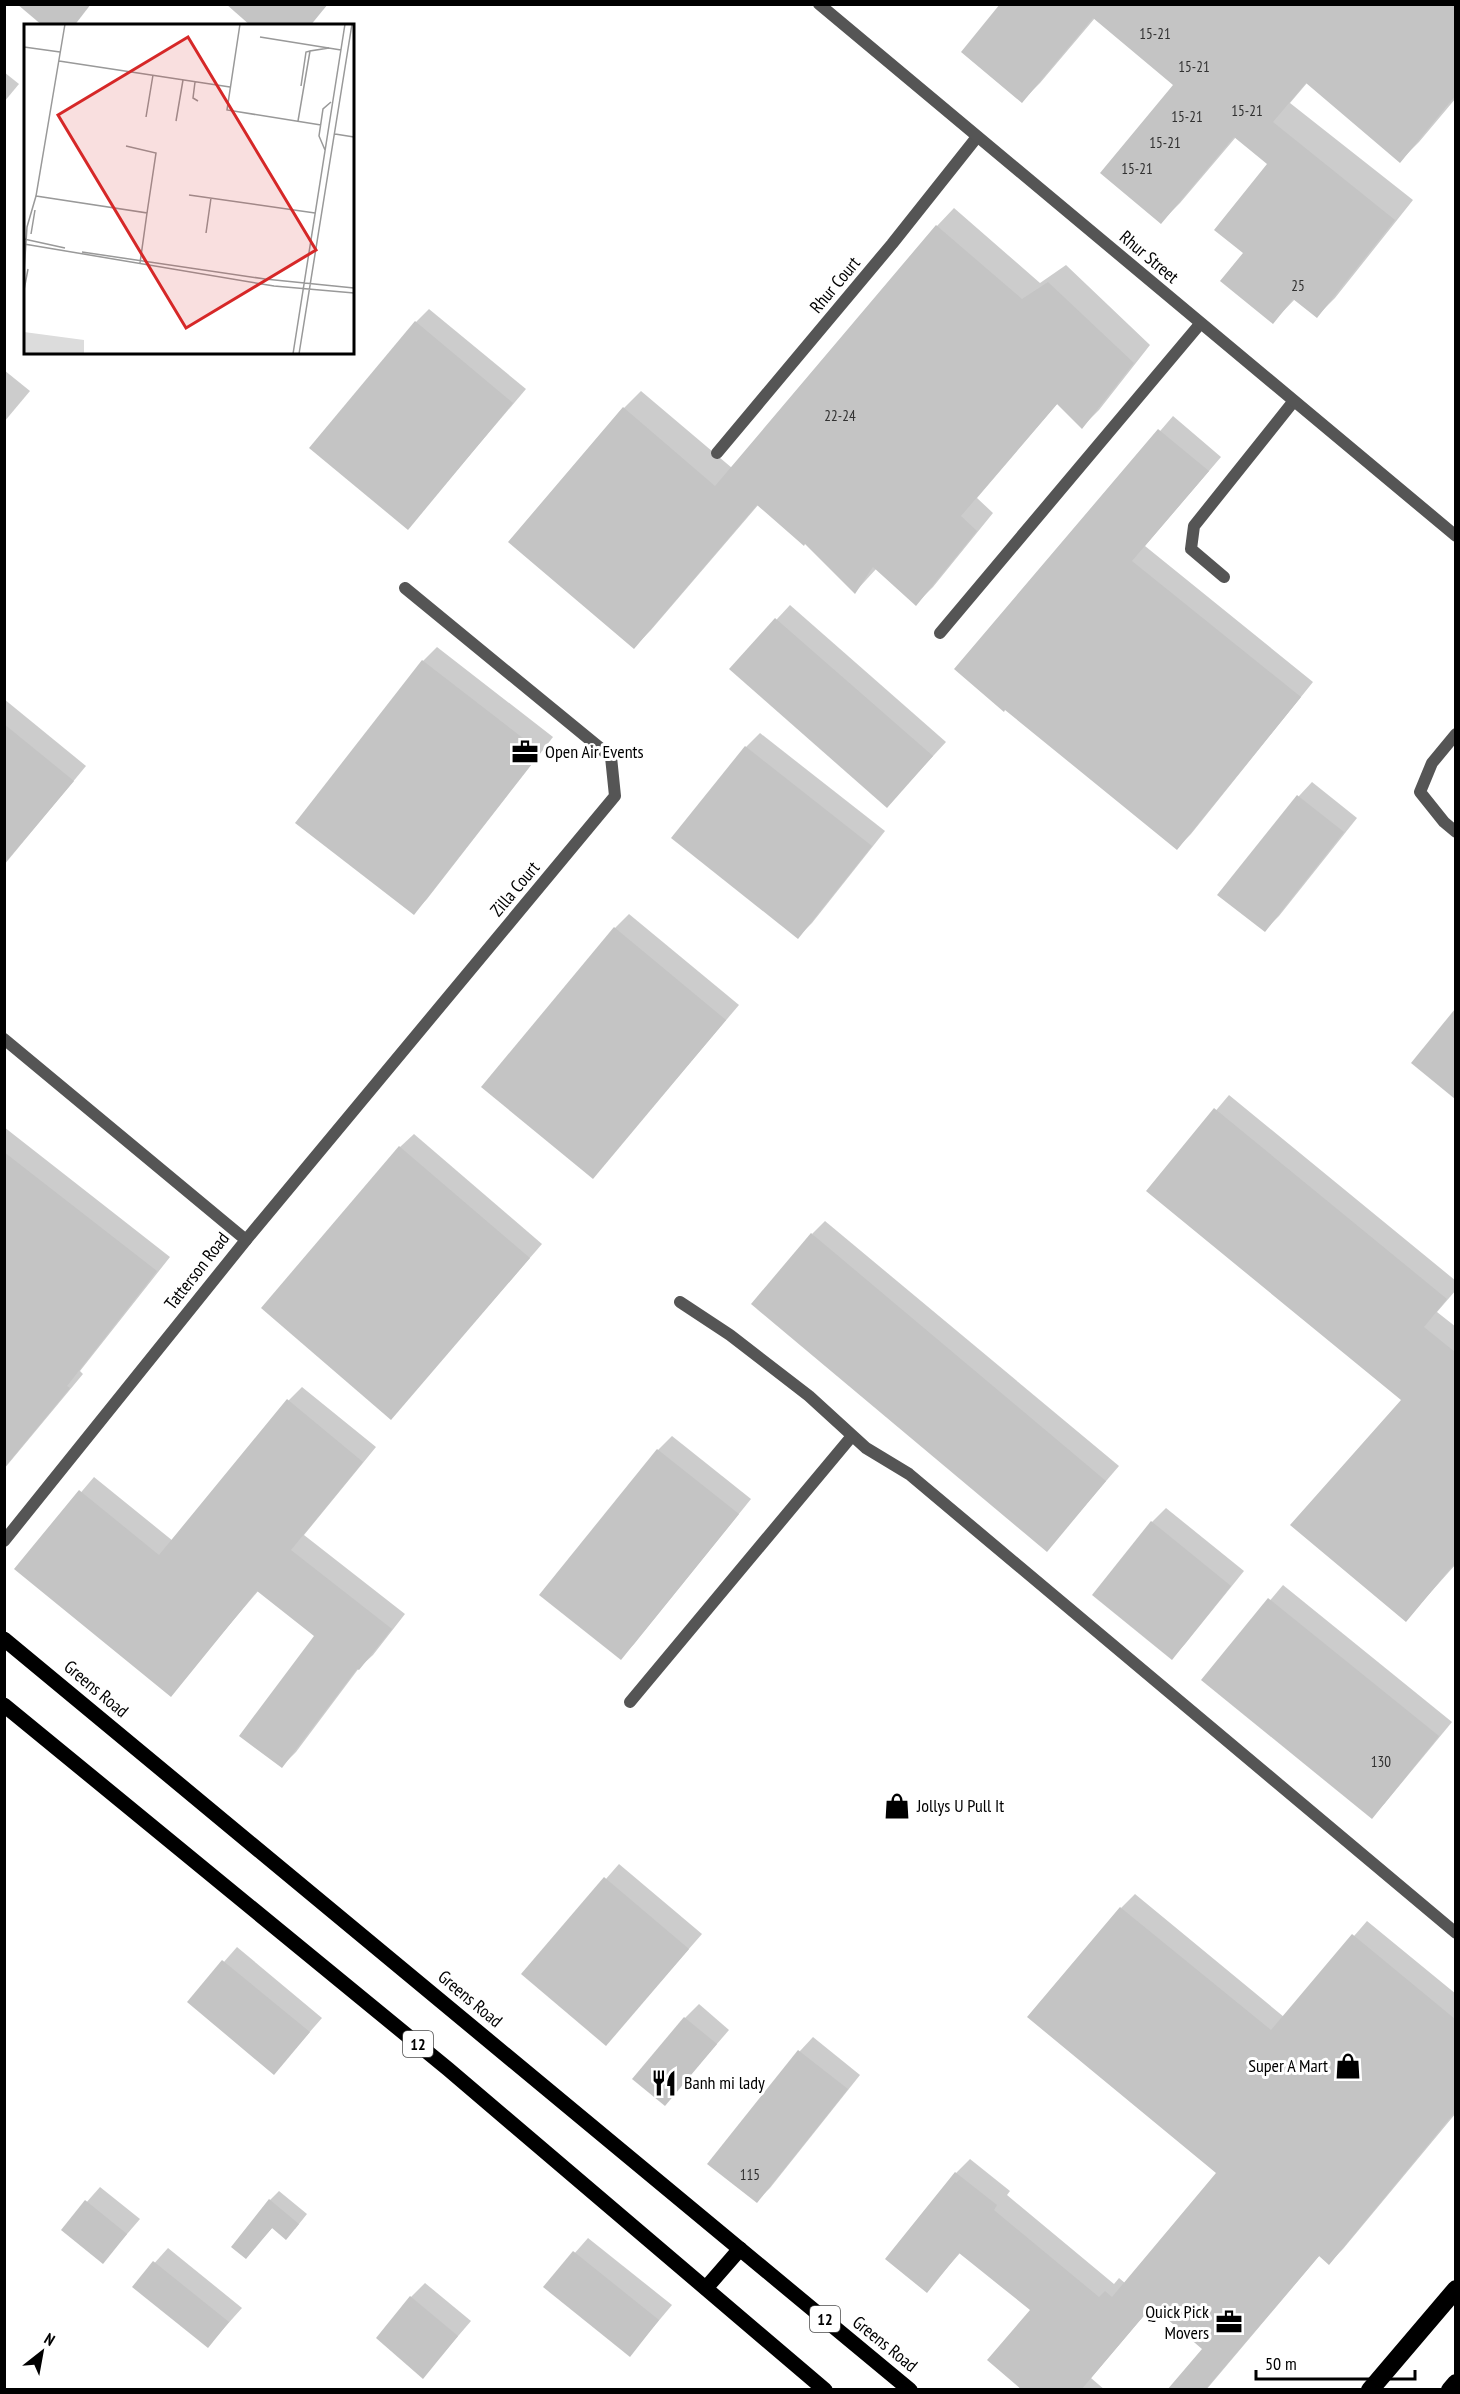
<svg xmlns="http://www.w3.org/2000/svg" width="1460" height="2394" font-family="'PT Sans Narrow',sans-serif">
<style>
.shadow{fill:#0003}
.building{fill:#c4c4c4}
.lines{fill:none;stroke-linecap:round;stroke-linejoin:round}
.lane{stroke:#555;stroke-width:12}
.street{stroke:#555;stroke-width:12}
.primary{stroke:#000;stroke-width:15}
.highway{stroke:#000;stroke-width:18}
.labels{text-anchor:middle;stroke-width:6;stroke-linejoin:round;paint-order:stroke}
.number-label{font-size:15px;fill:#313131}
.shield{fill:#fff;stroke:#4c4c4c;stroke-width:1.5}
.shield-label{font-size:16px;font-weight:bold;fill:#000}
.street-label{font-size:18px;fill:#000;stroke:#fff}
.poi-label{font-size:18px;fill:#000;stroke:#fff;text-anchor:start}
.inset-road{fill:none;stroke:#999;stroke-width:1.5}
.view{fill:#d62828;fill-opacity:0.15;stroke:#d62828;stroke-width:3}
.inset-edge{fill:none;stroke:#000;stroke-width:3}
</style>
<rect width="100%" height="100%" fill="#fff"/>
<!-- shadow -->
<g class="shadow">
<polygon points="1002,4 1456,4 1456,98 1419,142 1400,161 1307,83 1290,103 1413,200 1335,298 1317,316 1295,299 1273,322 1245,253 1269,164 1236,137 1180,203 1161,222 1175,85 1095,18 1040,83 1022,101"/>
<polygon points="4,72 19,84 4,102"/>
<polygon points="954,208 1040,283 1066,265 1150,345 1099,410 1082,427 1058,403 977,498 993,513 933,587 916,604 877,568 855,592 805,542 759,504 651,630 634,647 624,408 641,391 732,468 937,226"/>
<polygon points="429,309 526,389 408,528 416,322"/>
<polygon points="4,370 30,391 4,422"/>
<polygon points="1173,416 1221,457 1145,546 1313,682 1191,834 1177,848 956,669"/>
<polygon points="790,605 946,742 887,806 731,669"/>
<polygon points="437,647 553,737 427,899 414,913 297,822 423,661"/>
<polygon points="4,699 86,766 4,865"/>
<polygon points="760,733 885,831 812,923 798,937 673,838 746,747"/>
<polygon points="1312,782 1357,818 1279,916 1265,930 1220,894 1299,796"/>
<polygon points="629,914 739,1005 593,1177 615,928"/>
<polygon points="1456,1011 1456,1097 1413,1063"/>
<polygon points="1229,1095 1456,1281 1456,1290 1437,1312 1456,1327 1456,1564 1406,1620 1403,1400 1148,1191"/>
<polygon points="4,1127 170,1257 80,1371 83,1374 4,1469"/>
<polygon points="414,1134 542,1244 391,1418 400,1147"/>
<polygon points="825,1221 1119,1466 1047,1550 812,1234"/>
<polygon points="302,1387 376,1447 304,1535 405,1614 373,1655 359,1668 296,1752 282,1766 317,1635 259,1590 170,1695 16,1569 94,1477 173,1541 289,1400"/>
<polygon points="672,1436 751,1499 634,1644 620,1658 541,1594 658,1450"/>
<polygon points="1166,1508 1244,1571 1185,1644 1172,1658 1152,1522"/>
<polygon points="1283,1585 1452,1722 1385,1803 1372,1817 1203,1680"/>
<polygon points="619,1864 702,1934 606,2044 523,1974"/>
<polygon points="1135,1894 1284,2017 1367,1921 1456,1994 1456,2113 1343,2249 1329,2263 1320,2255 1206,2390 1169,2390 1205,2348 1153,2305 1091,2378 1105,2390 1023,2390 1032,2310 960,2253 927,2291 887,2259 956,2173 970,2159 1010,2191 1007,2195 1114,2284 1119,2278 1125,2283 1218,2172 1121,1908"/>
<polygon points="237,1947 322,2018 274,2073 189,2002"/>
<polygon points="699,2004 729,2030 665,2104 685,2018"/>
<polygon points="813,2037 860,2075 770,2188 757,2201 710,2164 800,2051"/>
<polygon points="100,2187 140,2219 103,2262 63,2229"/>
<polygon points="279,2191 307,2214 295,2229 273,2227 246,2257 270,2200"/>
<polygon points="588,2238 672,2305 630,2355 545,2287"/>
<polygon points="168,2248 242,2308 208,2346 134,2286"/>
<polygon points="425,2283 471,2321 423,2377 411,2297"/>
</g>
<!-- building -->
<g class="building">
<polygon points="17,4 91,4 74,26 43,26"/>
<polygon points="226,4 328,4 310,26 251,26"/>
<polygon points="1000,4 1455,4 1455,96 1400,163 1306,83 1273,122 1395,220 1317,318 1293,299 1273,324 1220,281 1243,253 1214,230 1267,164 1234,137 1161,224 1100,173 1173,85 1093,18 1022,103 961,52"/>
<polygon points="936,225 1022,299 1048,282 1134,363 1082,429 1057,404 961,516 977,531 916,606 873,567 855,594 805,544 804,546 757,505 634,649 508,542 623,407 715,486"/>
<polygon points="415,321 513,403 408,530 309,448"/>
<polygon points="1158,429 1209,471 1132,561 1301,697 1177,850 1005,710 1004,712 954,669"/>
<polygon points="775,618 933,756 887,808 729,669"/>
<polygon points="422,660 541,752 414,915 295,823"/>
<polygon points="4,724 74,781 4,864"/>
<polygon points="745,746 872,846 798,939 671,838"/>
<polygon points="1297,795 1344,832 1265,932 1217,895"/>
<polygon points="614,927 726,1020 593,1179 481,1087"/>
<polygon points="1455,1009 1455,1099 1411,1063"/>
<polygon points="1214,1108 1447,1299 1424,1327 1455,1352 1455,1563 1406,1622 1290,1525 1401,1400 1146,1191"/>
<polygon points="399,1146 530,1258 391,1420 261,1308"/>
<polygon points="4,1152 157,1271 67,1386 70,1388 4,1468"/>
<polygon points="811,1233 1106,1481 1047,1552 751,1304"/>
<polygon points="287,1399 363,1462 291,1550 392,1629 359,1670 357,1669 282,1768 239,1736 314,1636 257,1591 171,1697 14,1569 79,1490 159,1555"/>
<polygon points="657,1449 739,1514 621,1660 539,1595"/>
<polygon points="1151,1521 1231,1586 1172,1660 1092,1595"/>
<polygon points="1268,1598 1439,1736 1372,1819 1201,1680"/>
<polygon points="604,1877 689,1949 606,2046 521,1974"/>
<polygon points="1120,1907 1271,2030 1352,1934 1455,2019 1455,2112 1329,2265 1319,2256 1205,2390 1167,2390 1202,2349 1152,2306 1081,2390 1022,2390 987,2360 1030,2310 959,2253 927,2293 885,2259 955,2172 997,2205 994,2210 1099,2297 1105,2291 1112,2297 1216,2173 1027,2017"/>
<polygon points="222,1960 310,2032 274,2075 187,2002"/>
<polygon points="684,2017 717,2044 665,2106 632,2079"/>
<polygon points="798,2050 848,2089 757,2203 707,2164"/>
<polygon points="269,2199 299,2224 286,2240 272,2228 246,2259 231,2247"/>
<polygon points="85,2200 127,2234 103,2264 61,2230"/>
<polygon points="573,2251 659,2320 630,2357 543,2287"/>
<polygon points="153,2261 229,2322 208,2348 132,2287"/>
<polygon points="410,2296 458,2336 423,2379 376,2338"/>
</g>
<g class="lines">
<!-- lane -->
<g class="lane">
<polyline points="717,453 892,244 977,137"/>
<polyline points="1224,577 1191,549 1194,526 1293,402"/>
<polyline points="940,633 1200,324"/>
<polyline points="680,1302 730,1335 809,1396 866,1448 909,1474 1456,1933"/>
<polyline points="630,1702 852,1436"/>
</g>
<!-- street -->
<g class="street">
<polyline points="819,4 1456,536"/>
<polyline points="1456,734 1432,763 1420,792 1444,822 1456,832"/>
<polyline points="4,1039 246,1240 4,1541"/>
<polyline points="246,1240 615,796 611,757 405,588"/>
</g>
<!-- primary -->
<g class="primary">
<polyline points="4,1639 910,2390"/>
<polyline points="4,1705 448,2069 825,2390"/>
<polyline points="706,2288 740,2249"/>
</g>
<!-- highway -->
<g class="highway">
<polyline points="1370,2390 1456,2289"/>
<polyline points="1450,2390 1456,2383"/>
</g>
</g>
<!-- icons -->
<defs>
<g id="office-bare" transform="scale(2.07)"><path d="M-6-3h4V-5.5h4V-3h4V5H-6ZM-1-4.5V-3h2v-1.5ZM-6 0V1H6V0Z" fill="#000" stroke="#fff" stroke-width="2.5" paint-order="stroke"/></g>
<g id="shop-bare" transform="scale(2.07)"><path d="M-5-2.5h2.3a2.7 3.5 0 0 1 5.4 0H5L5.5 6h-11ZM-1.5-2.5h3a1.5 2.3 0 0 0-3 0Z" fill="#000" stroke="#fff" stroke-width="2.5" paint-order="stroke"/></g>
<g id="restaurant-bare" transform="scale(2.07)"><path d="M-5-6h1v4h1v-4h1v4h1v-4h1v5L-1.5 .5V6h-2V.5L-5-1ZM5-6V6H3V1.5H1.5Q1.5-4 5-6Z" fill="#000" stroke="#fff" stroke-width="2.5" paint-order="stroke"/></g>
</defs>
<g fill-rule="evenodd">
<use href="#office-bare" x="525" y="752"/>
<use href="#shop-bare" x="897" y="1806"/>
<use href="#shop-bare" x="1348" y="2066"/>
<use href="#restaurant-bare" x="664" y="2083"/>
<use href="#office-bare" x="1229" y="2322"/>
</g>
<g class="labels">
<!-- number labels -->
<g class="number-label">
<text x="1155" y="39">15-21</text>
<text x="1194" y="72">15-21</text>
<text x="1247" y="116">15-21</text>
<text x="1187" y="122">15-21</text>
<text x="1165" y="148">15-21</text>
<text x="1137" y="174">15-21</text>
<text x="1298" y="291">25</text>
<text x="840" y="421">22-24</text>
<text x="1381" y="1767">130</text>
<text x="750" y="2180">115</text>
</g>
<!-- shield labels -->
<g class="shield">
<rect x="403" y="2031" width="30" height="26" rx="4.5"/>
<rect x="810" y="2306" width="30" height="26" rx="4.5"/>
</g>
<g class="shield-label">
<text x="418" y="2050">12</text>
<text x="825" y="2325">12</text>
</g>
<!-- street labels -->
<g class="street-label">
<text transform="translate(1149 257) rotate(40)" y="6">Rhur Street</text>
<text transform="translate(835 285) rotate(-50)" y="6">Rhur Court</text>
<text transform="translate(515 889) rotate(-50)" y="6">Zilla Court</text>
<text transform="translate(197 1271) rotate(-52)" y="6">Tatterson Road</text>
<text transform="translate(96 1689) rotate(40)" y="6">Greens Road</text>
<text transform="translate(470 1999) rotate(40)" y="6">Greens Road</text>
<text transform="translate(885 2344) rotate(39)" y="6">Greens Road</text>
</g>
<!-- poi labels -->
<g class="poi-label">
<text x="545" y="758">Open Air Events</text>
<text x="917" y="1812">Jollys U Pull It</text>
<text x="1328" y="2072" text-anchor="end">Super A Mart</text>
<text x="684" y="2089">Banh mi lady</text>
<text x="1209" y="2318" text-anchor="end">Quick Pick<tspan x="1209" dy="21">Movers</tspan></text>
</g>
</g>
<!-- overview -->
<g transform="translate(24 24)">
<rect width="330" height="330" fill="#fff"/>
<path d="M 0,308 L 60,316 L 60,330 L 0,330 Z" fill="#dcdcdc"/>
<path class="inset-road" d="M 216,0 L 203,86 L 297,101M 236,13 L 317,26M 0,23 L 36,28M 35,37 L 206,63M 171,58 L 169,74 L 174,77M 277,62 L 282,28 L 286,27M 122,93 L 129,51M 152,97 L 159,56M 274,97 L 286,27 L 305,24M 311,110 L 330,113M 102,122 L 132,129 L 123,189M 301,126 L 295,112 L 299,85 L 307,78M 165,171 L 291,189M 12,172 L 123,189 L 116,239M 182,209 L 187,174M 7,210 L 11,186M 0,215 L 41,224M 0,220 L 250,262 L 330,269M 58,228 L 241,255 L 330,264M 0,248 L 3,203 L 12,172 L 41,0M 0,266 L 4,245M 269,330 L 321,0M 275,330 L 328,0"/>
<path class="view" d="M 164,13 L 292,226 L 162,304 L 34,91 Z"/>
<rect width="330" height="330" class="inset-edge"/>
</g>
<!-- border -->
<rect width="1460" height="2394" fill="none" stroke="#000000" stroke-width="12"/>
<!-- north arrow -->
<g transform="translate(42 2352) rotate(31)" stroke="#ffffff" stroke-width="4.5" paint-order="stroke">
<path d="M0-4.5L10 22L0 15L-10 22Z" fill="#000000"/>
<text y="-9" font-size="16" font-weight="bold" text-anchor="middle" fill="#000000">N</text>
</g>
<!-- scale -->
<path d="M1256 2370v9h159v-9" fill="none" stroke="#000000" stroke-width="3"/>
<text x="1265" y="2370" font-size="18" fill="#000000" stroke="#ffffff" stroke-width="4.5" paint-order="stroke">50 m</text>
</svg>
